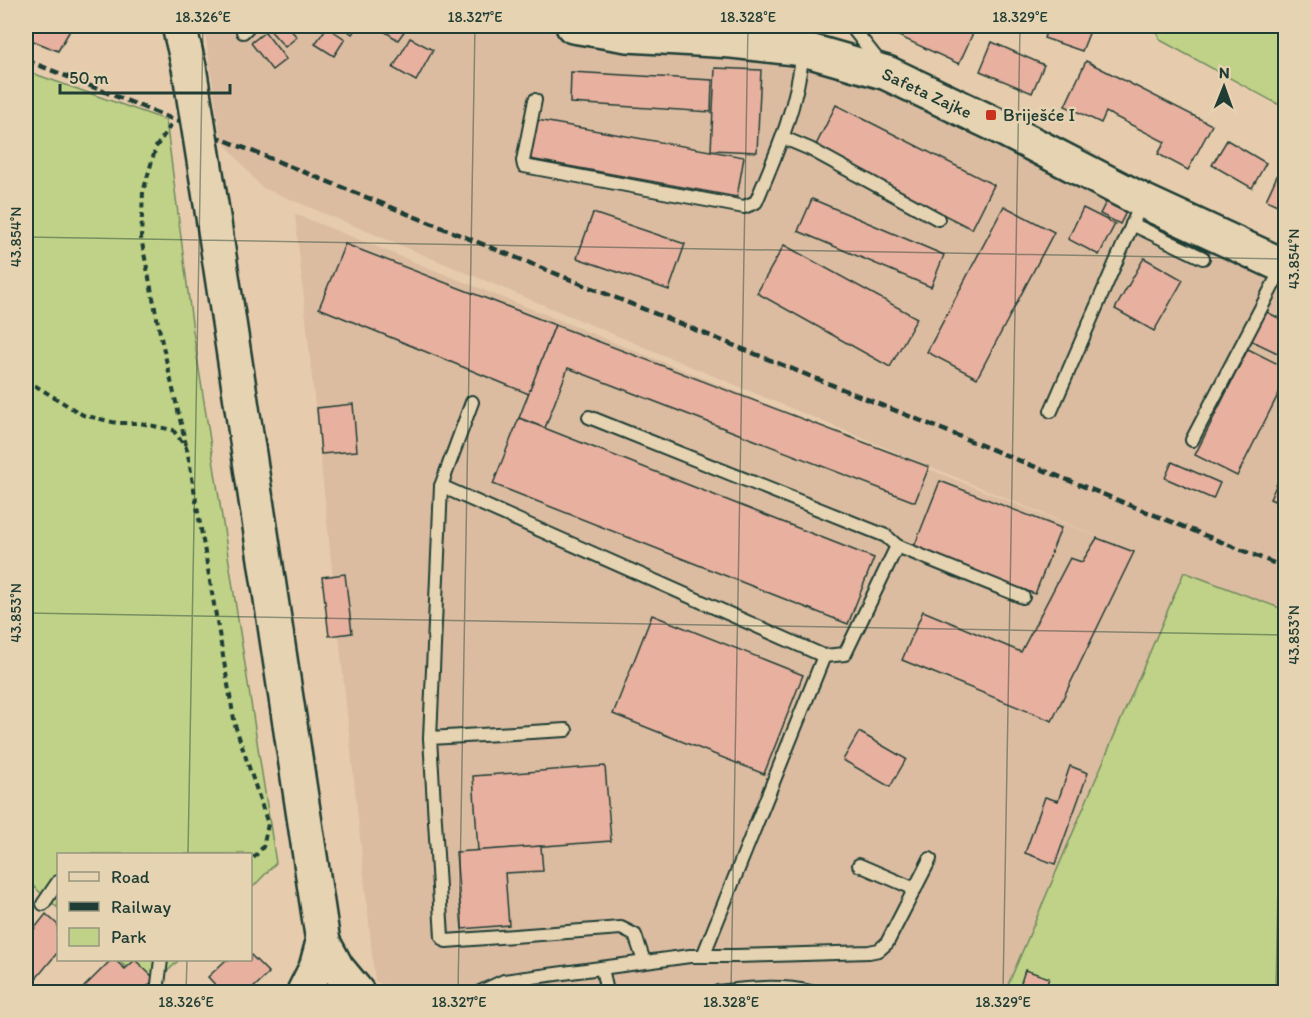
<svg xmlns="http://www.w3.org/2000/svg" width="1311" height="1018" font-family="Itim,sans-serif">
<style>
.built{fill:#dbbca1}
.green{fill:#bfd287;stroke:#6f885e;stroke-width:1.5}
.building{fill:#e8b09e;stroke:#1f3d34;stroke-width:1.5}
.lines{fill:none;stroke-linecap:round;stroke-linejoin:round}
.service-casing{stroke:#1f3d34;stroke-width:16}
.secondary-casing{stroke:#1f3d34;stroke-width:38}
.primary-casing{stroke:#1f3d34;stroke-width:38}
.path{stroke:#1f3d34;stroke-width:4;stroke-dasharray:6 4.5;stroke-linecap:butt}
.service{stroke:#e6d3b1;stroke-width:12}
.secondary{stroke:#e6d3b1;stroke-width:33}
.primary{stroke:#e6d3b1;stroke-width:33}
.rail{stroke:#1f3d34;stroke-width:4.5;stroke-dasharray:9 4.5;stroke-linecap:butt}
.primary-bridge-casing{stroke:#1f3d34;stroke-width:38;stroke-linecap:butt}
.primary-bridge{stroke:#e6d3b1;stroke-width:33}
.ticks{fill:none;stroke:#1f3d34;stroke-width:1.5;stroke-opacity:0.45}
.poi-dot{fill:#c8321e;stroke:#e6d3b1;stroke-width:2}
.labels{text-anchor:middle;stroke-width:5;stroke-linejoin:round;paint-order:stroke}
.street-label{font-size:18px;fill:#1f3d34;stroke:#e6d3b1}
.poi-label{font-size:18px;fill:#1f3d34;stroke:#e6d3b1;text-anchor:start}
.neatline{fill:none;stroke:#1f3d34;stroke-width:2}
.ticks-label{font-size:15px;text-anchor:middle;fill:#1f3d34}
</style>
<rect width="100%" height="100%" fill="#e6ccad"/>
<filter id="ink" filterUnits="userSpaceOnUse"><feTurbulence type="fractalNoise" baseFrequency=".0167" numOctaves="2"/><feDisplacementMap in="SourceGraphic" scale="12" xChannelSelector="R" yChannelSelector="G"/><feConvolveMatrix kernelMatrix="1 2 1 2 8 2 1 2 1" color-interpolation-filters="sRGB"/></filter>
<g filter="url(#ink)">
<!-- built -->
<polygon class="built" points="204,26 573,26 803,49 1285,263 1285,609 1184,573 1005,992 817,992 775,985 663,992 408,992 375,982 295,214 1118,545 261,187 221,139"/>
<!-- green -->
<g class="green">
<polygon points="1155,26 1285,26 1285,108 1160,40"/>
<polygon points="26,71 166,120 193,331 276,863 251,889 250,854 58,854 58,908 33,886 26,894"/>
<polygon points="1184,572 1285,610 1285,992 1005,992"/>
<polygon points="118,960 179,960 150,988"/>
</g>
<!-- building -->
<g class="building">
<polygon points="26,26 67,26 72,27 58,51 26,38"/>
<polygon points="266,26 287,26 297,37 285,47"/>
<polygon points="341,26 359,26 352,34"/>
<polygon points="376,26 408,26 398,40"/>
<polygon points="776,26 816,26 816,34 775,30"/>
<polygon points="895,26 957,26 973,33 959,64 892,33"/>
<polygon points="1048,26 1092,26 1082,51 1044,38"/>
<polygon points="327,27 345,39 334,56 315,44"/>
<polygon points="265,32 286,59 272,70 251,43"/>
<polygon points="410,38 433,50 416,81 393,68"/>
<polygon points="992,42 1044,65 1032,93 980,71"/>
<polygon points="1086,61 1212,125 1188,170 1158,154 1165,142 1106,112 1101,123 1065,106"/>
<polygon points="715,68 761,70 757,152 711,150"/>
<polygon points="571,72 712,80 711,112 570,103"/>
<polygon points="836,105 994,185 972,229 814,149"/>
<polygon points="537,120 744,157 737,197 530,159"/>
<polygon points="1227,140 1266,163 1252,188 1212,165"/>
<polygon points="1283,163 1286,164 1286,209 1266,200"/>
<polygon points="1108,198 1128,208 1120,224 1100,214"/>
<polygon points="812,199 944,255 931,287 798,231"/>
<polygon points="1004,206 1054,232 977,378 927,352"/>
<polygon points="1083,208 1115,224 1099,255 1068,239"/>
<polygon points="593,213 685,244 669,290 577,258"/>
<polygon points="345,244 555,325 529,394 319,308"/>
<polygon points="784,245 917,318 890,367 757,293"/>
<polygon points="1144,258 1183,280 1154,331 1115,309"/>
<polygon points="1265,311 1286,322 1286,357 1250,340"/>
<polygon points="555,325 929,467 915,502 568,368 545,428 519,418"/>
<polygon points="1248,349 1286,368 1286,379 1237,476 1195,455"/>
<polygon points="353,404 357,451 321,454 317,408"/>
<polygon points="519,418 874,558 848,624 493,484"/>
<polygon points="1172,462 1220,483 1213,499 1165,478"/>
<polygon points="1286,464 1286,506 1270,499"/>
<polygon points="940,481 1061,528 1035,594 914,547"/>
<polygon points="1097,538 1134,552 1052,721 902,660 923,611 1021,652 1070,558 1082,562"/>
<polygon points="345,574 352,633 329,636 322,577"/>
<polygon points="652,615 803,675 764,774 613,714"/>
<polygon points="859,732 906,759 890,787 843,760"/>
<polygon points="605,766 611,841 478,851 473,776"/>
<polygon points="1070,766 1088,773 1055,864 1025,853 1045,797 1058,801"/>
<polygon points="541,846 543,871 505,873 509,925 462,929 456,852"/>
<polygon points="46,914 58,925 58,952 34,981 26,974 26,939"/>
<polygon points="250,954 269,973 249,992 222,992 208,977 226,960 250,960"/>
<polygon points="111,960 115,960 125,969 135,960 155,979 141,992 79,992"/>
<polygon points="1025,970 1049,978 1044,992 1018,992"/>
</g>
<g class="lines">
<!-- service casing -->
<g class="service-casing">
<g id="service">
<polyline points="851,26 881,64"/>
<polyline points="243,32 249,26"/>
<path d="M 535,100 L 523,161 L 524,166 L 744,207 L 756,202 C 778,150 797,107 803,50"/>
<polyline points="784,138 810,149 938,219"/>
<polyline points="1132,224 1203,258"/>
<polyline points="1051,411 1142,202"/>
<polyline points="589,417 886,536 897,546 1023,597"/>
<polyline points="1192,440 1283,266"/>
<polyline points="441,486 824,656 845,654 897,546"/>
<polyline points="566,730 430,738 442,937 446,941 621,928 635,935 644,961"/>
<polyline points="430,738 441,486 472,402"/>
<polyline points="859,865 915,889"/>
<polyline points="43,904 58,882"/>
<polyline points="703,956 824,656"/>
<polyline points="602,968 607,992"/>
<polyline points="157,992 161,960"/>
<polyline points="480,992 504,981 690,956 736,956 869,952 879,950 887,943 930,859"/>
<polyline points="514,992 526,978"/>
<path d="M 718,992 C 748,988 781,985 811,992"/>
</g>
</g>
<!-- secondary casing -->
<g class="secondary-casing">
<polyline id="secondary" points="573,26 627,35 732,41 803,49 887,73 994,124 1143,201 1286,267"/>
</g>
<!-- primary casing -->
<g class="primary-casing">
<g id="primary">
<polyline points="179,26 189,67"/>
<polyline points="214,223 323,942 337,968 357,992"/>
<polyline points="304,992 316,968 323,942"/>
</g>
</g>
<!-- path -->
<g class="path">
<polyline points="171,125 156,147 143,192 141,238 161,338 186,445"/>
<polyline points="26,380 83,415 117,423 140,423 173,430 187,449 235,725 268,824 263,847 250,862"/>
</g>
<!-- service -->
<use href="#service" class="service"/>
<!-- secondary -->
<use href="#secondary" class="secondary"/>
<!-- primary -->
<use href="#primary" class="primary"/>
<!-- rail -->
<polyline class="rail" points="26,60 1286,568"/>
<!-- primary-bridge casing -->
<g class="primary-bridge-casing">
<polyline id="primary-bridge" points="189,67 214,223"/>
</g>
<!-- primary-bridge -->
<use href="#primary-bridge" class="primary-bridge"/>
</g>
</g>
<!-- ticks -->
<path class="ticks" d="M 26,237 L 1286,259M 26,613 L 1286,635M 188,854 L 203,26M 26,990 L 195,992M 186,992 L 187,960M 458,992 L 475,26M 731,992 L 748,26M 1003,992 L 1020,26M 1276,992 L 1286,428"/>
<!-- markers -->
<rect class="poi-dot" x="985" y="109" width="12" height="12" rx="3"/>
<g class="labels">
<!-- street labels -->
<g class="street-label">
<text transform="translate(927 93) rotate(25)" y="6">Safeta Zajke</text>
</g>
<!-- poi labels -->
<g class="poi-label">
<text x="1003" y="121">Briješće I</text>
</g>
</g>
<!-- margin -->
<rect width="1311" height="1018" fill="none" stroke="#e6d3b1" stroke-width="66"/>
<!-- legend -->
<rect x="57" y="853" width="195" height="108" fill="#e6d3b1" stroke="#96977f" stroke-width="1.5"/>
<rect x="69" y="872" width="30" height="9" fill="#e6d3b1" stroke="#96977f" stroke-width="1.5"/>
<text x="111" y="883" font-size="18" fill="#1f3d34">Road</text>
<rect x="69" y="902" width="30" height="9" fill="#1f3d34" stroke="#96977f" stroke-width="1.5"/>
<text x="111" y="913" font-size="18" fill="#1f3d34">Railway</text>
<rect x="69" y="928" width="30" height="18" fill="#bfd287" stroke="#96977f" stroke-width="1.5"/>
<text x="111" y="943" font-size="18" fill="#1f3d34">Park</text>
<!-- north arrow -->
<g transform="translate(1224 87) rotate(1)" stroke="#e6d3b1" stroke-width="4.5" paint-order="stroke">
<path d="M0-4.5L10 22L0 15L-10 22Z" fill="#1f3d34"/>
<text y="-9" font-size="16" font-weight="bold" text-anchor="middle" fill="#1f3d34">N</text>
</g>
<!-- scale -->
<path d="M60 84v9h170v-9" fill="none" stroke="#1f3d34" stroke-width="3"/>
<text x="69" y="84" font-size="18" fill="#1f3d34" stroke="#e6d3b1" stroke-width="4.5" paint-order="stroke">50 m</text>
<rect x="33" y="33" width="1245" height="952" class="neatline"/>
<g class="ticks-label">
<text x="203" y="22">18.326°E</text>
<text x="475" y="22">18.327°E</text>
<text x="748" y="22">18.328°E</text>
<text x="1020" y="22">18.329°E</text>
<text transform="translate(16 237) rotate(-90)" y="5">43.854°N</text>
<text transform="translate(1294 259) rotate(-90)" y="5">43.854°N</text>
<text transform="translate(16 613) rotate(-90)" y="5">43.853°N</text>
<text transform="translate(1294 635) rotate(-90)" y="5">43.853°N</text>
<text x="186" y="1007">18.326°E</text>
<text x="459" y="1007">18.327°E</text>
<text x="731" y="1007">18.328°E</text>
<text x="1003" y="1007">18.329°E</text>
</g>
</svg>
